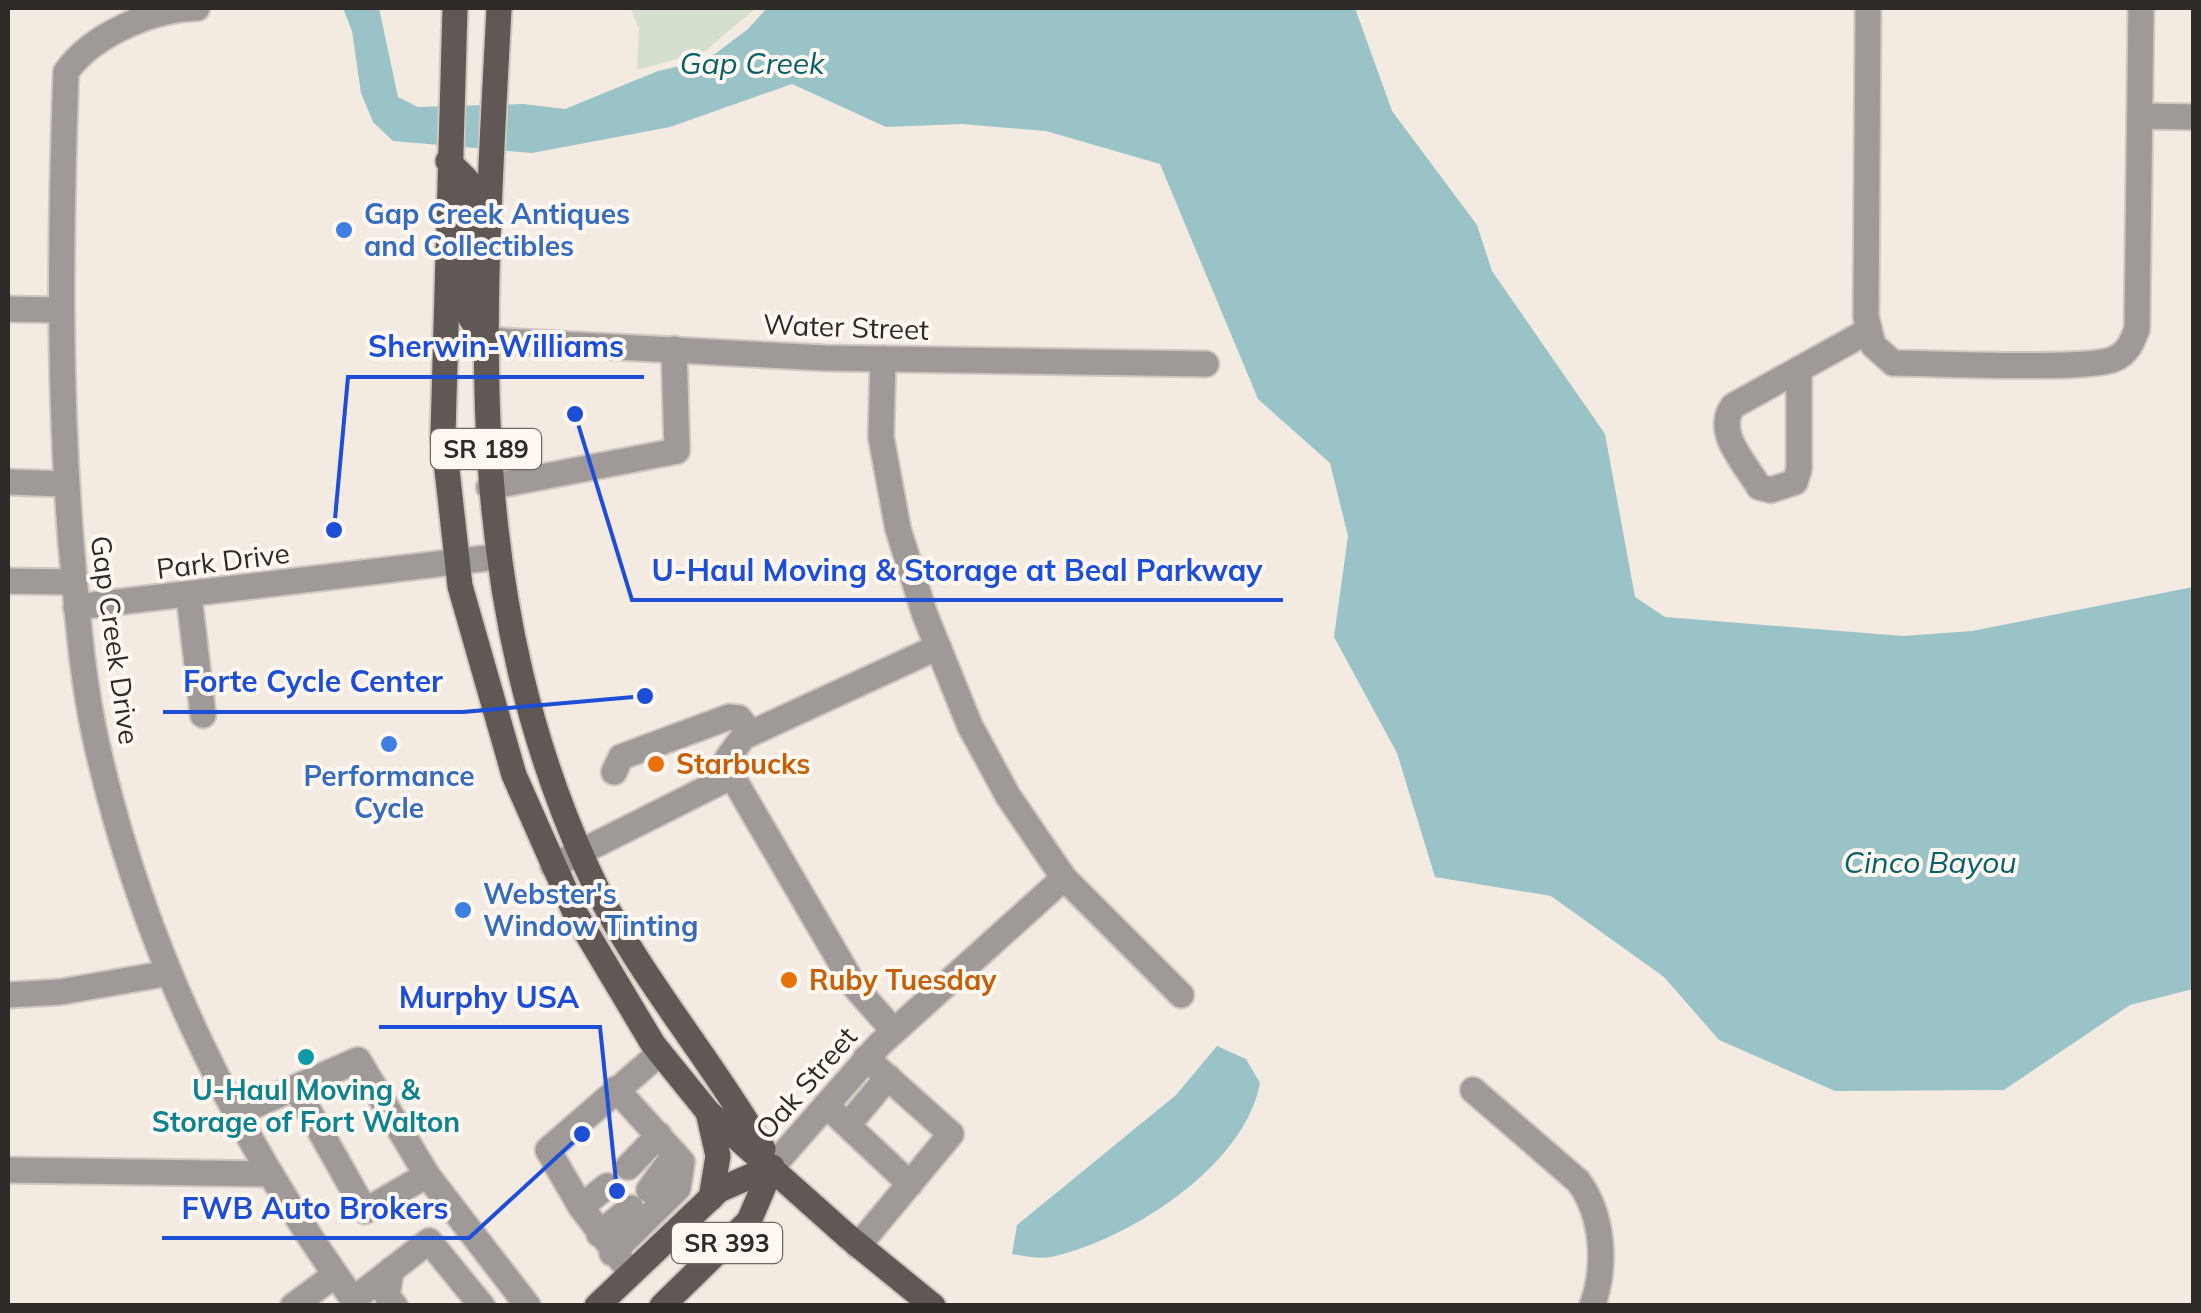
<svg xmlns="http://www.w3.org/2000/svg" width="2201" height="1313" font-family="Mulish,sans-serif">
<style>
.green{fill:#d5dfcd}
.water{fill:#99c3c7}
.lines{fill:none;stroke-linecap:round;stroke-linejoin:round}
.minor-casing{stroke:#cfc7c0;stroke-width:29}
.major-casing{stroke:#cfc7c0;stroke-width:29}
.minor{stroke:#9f9a98;stroke-width:25}
.major{stroke:#605855;stroke-width:25}
.shop-dot{fill:#3f7fe0;stroke:#fff7f1;stroke-width:4}
.food-dot{fill:#e8710a;stroke:#fff7f1;stroke-width:4}
.culture-dot{fill:#0f9aa8;stroke:#fff7f1;stroke-width:4}
.labels{text-anchor:middle;stroke-width:8;stroke-linejoin:round;paint-order:stroke}
.shield{fill:#fff7f1;stroke:#6c6864;stroke-width:2.5}
.shield-label{font-size:25px;font-weight:bold;fill:#2d2a27}
.shop-label{font-size:28px;font-weight:bold;fill:#366cbe;stroke:#fff7f1;text-anchor:start}
.street-label{font-size:28px;fill:#2d2a27;stroke:#fff7f1}
.food-label{font-size:28px;font-weight:bold;fill:#c56008;stroke:#fff7f1;text-anchor:start}
.culture-label{font-size:28px;font-weight:bold;fill:#0d838f;stroke:#fff7f1}
.water-label{font-size:30px;font-style:italic;fill:#076169;stroke:#fff7f1}
.leader{fill:none;stroke:#1d4ed8;stroke-width:4}
.callout-dot{fill:#1d4ed8;stroke:#fff7f1;stroke-width:4}
.callout-label{font-size:30px;text-anchor:middle;font-weight:bold;fill:#1d4ed8;stroke:#fff7f1;stroke-width:8;stroke-linejoin:round;paint-order:stroke}
</style>
<rect width="100%" height="100%" fill="#f3eae2"/>
<!-- green -->
<polygon class="green" points="631,8 756,8 705,51 637,70 639,29"/>
<!-- water -->
<g class="water">
<polygon points="343,8 379,8 398,97 418,107 523,104 565,109 658,71 707,60 748,29 767,8 1355,8 1392,111 1477,225 1492,271 1605,434 1635,597 1665,617 1903,636 1972,631 2193,587 2193,989 2130,1005 2004,1090 1835,1091 1719,1040 1664,977 1551,896 1435,877 1397,753 1334,637 1348,536 1330,463 1258,399 1160,164 1046,131 962,124 886,127 792,84 670,127 532,153 393,141 373,122 361,93 352,31"/>
<path d="M 1217,1046 L 1246,1059 L 1260,1083 C 1245,1166 1129,1240 1051,1257 C 1039,1259 1024,1256 1012,1254 L 1017,1225 L 1176,1095 Z"/>
</g>
<g class="lines">
<!-- minor casing -->
<g class="minor-casing">
<g id="minor">
<path d="M 197,8 C 152,9 92,35 66,72 C 60,241 58,409 74,577 C 79,632 84,687 96,741 C 142,947 234,1136 358,1306"/>
<path d="M 1868,8 L 1866,317 L 1873,345 L 1893,363 C 1933,363 2087,371 2114,359 C 2128,353 2132,342 2137,329 L 2141,8"/>
<polyline points="2140,116 2194,117"/>
<polyline points="8,309 61,310"/>
<polyline points="486,340 825,358 1206,364"/>
<polyline points="883,359 881,437 898,529 925,615 970,726 1008,796 1064,878 1181,995"/>
<path d="M 1799,369 L 1799,469 L 1795,482 L 1771,490 L 1759,487 C 1745,463 1714,432 1733,406 L 1868,331"/>
<polyline points="8,482 65,484"/>
<polyline points="489,487 677,451 674,349"/>
<polyline points="8,581 75,582"/>
<polyline points="189,596 203,715"/>
<polyline points="76,607 496,557"/>
<polyline points="614,772 621,757 729,717 739,718 751,733"/>
<polyline points="553,866 732,776"/>
<polyline points="8,995 60,992 169,973"/>
<polyline points="894,1031 855,987 732,776 727,759 743,737 938,647"/>
<path d="M 1473,1090 L 1578,1181 C 1603,1214 1607,1266 1592,1306"/>
<polyline points="826,1105 910,1184"/>
<polyline points="235,1114 358,1060 427,1175 365,1211 296,1088"/>
<polyline points="848,1125 888,1077"/>
<polyline points="628,1167 659,1135"/>
<polyline points="772,1167 880,1044 1064,878"/>
<polyline points="8,1170 269,1174"/>
<polyline points="427,1175 528,1306"/>
<polyline points="649,1190 675,1154"/>
<polyline points="581,1207 607,1186"/>
<polyline points="599,1234 631,1208"/>
<polyline points="858,1246 951,1134 866,1058"/>
<polyline points="612,1253 678,1188 682,1162 616,1089"/>
<polyline points="391,1270 387,1296 395,1306"/>
<polyline points="631,1273 581,1207 548,1150 660,1053"/>
<polyline points="353,1300 429,1241 482,1306"/>
<polyline points="293,1306 335,1275"/>
</g>
</g>
<!-- major casing -->
<g class="major-casing">
<g id="major">
<polyline points="455,8 443,434 460,586 514,775 576,915 653,1044 708,1112 846,1235 933,1306"/>
<path d="M 499,8 C 484,310 458,583 587,868 C 633,971 708,1053 763,1149"/>
<polyline points="448,161 467,180 467,298 470,317 485,339"/>
<polyline points="708,1112 718,1156 711,1198"/>
<polyline points="597,1306 719,1190 772,1167"/>
<polyline points="662,1306 749,1221 772,1167"/>
</g>
</g>
<!-- minor -->
<use href="#minor" class="minor"/>
<!-- major -->
<use href="#major" class="major"/>
</g>
<!-- markers -->
<g class="shop-dot">
<circle cx="344" cy="230" r="10"/>
<circle cx="389" cy="744" r="10"/>
<circle cx="463" cy="910" r="10"/>
</g>
<g class="food-dot">
<circle cx="656" cy="764" r="10"/>
<circle cx="789" cy="980" r="10"/>
</g>
<circle class="culture-dot" cx="306" cy="1057" r="10"/>
<g class="labels">
<!-- shield labels -->
<g class="shield">
<rect x="431" y="429" width="110" height="40" rx="8"/>
<rect x="672" y="1223" width="110" height="40" rx="8"/>
</g>
<g class="shield-label">
<text x="486" y="458">SR 189</text>
<text x="727" y="1252">SR 393</text>
</g>
<!-- shop labels -->
<g class="shop-label">
<text x="364" y="224">Gap Creek Antiques<tspan x="364" dy="32">and Collectibles</tspan></text>
<text x="389" y="786" text-anchor="middle">Performance<tspan x="389" dy="32">Cycle</tspan></text>
<text x="483" y="904">Webster's<tspan x="483" dy="32">Window Tinting</tspan></text>
</g>
<!-- street labels -->
<g class="street-label">
<text transform="translate(846 327) rotate(2)" y="10">Water Street</text>
<text transform="translate(223 561) rotate(-7)" y="10">Park Drive</text>
<text transform="translate(115 640) rotate(82)" y="10">Gap Creek Drive</text>
<text transform="translate(806 1083) rotate(-49)" y="10">Oak Street</text>
</g>
<!-- food labels -->
<g class="food-label">
<text x="676" y="774">Starbucks</text>
<text x="809" y="990">Ruby Tuesday</text>
</g>
<!-- culture labels -->
<g class="culture-label">
<text x="306" y="1100">U-Haul Moving &amp;<tspan x="306" dy="32">Storage of Fort Walton</tspan></text>
</g>
<!-- water labels -->
<g class="water-label">
<text x="752" y="74">Gap Creek</text>
<text x="1930" y="873">Cinco Bayou</text>
</g>
</g>
<!-- callouts -->
<path class="leader" d="M334 530L348 377H644M575 414L632 600H1283M645 696L463 712H163M617 1191L600 1027H379M582 1134L469 1238H162"/>
<g class="callout-dot">
<circle cx="334" cy="530" r="10"/>
<circle cx="575" cy="414" r="10"/>
<circle cx="645" cy="696" r="10"/>
<circle cx="617" cy="1191" r="10"/>
<circle cx="582" cy="1134" r="10"/>
</g>
<g class="callout-label">
<text x="496" y="357">Sherwin-Williams</text>
<text x="957" y="581">U-Haul Moving &amp; Storage at Beal Parkway</text>
<text x="313" y="692">Forte Cycle Center</text>
<text x="489" y="1008">Murphy USA</text>
<text x="315" y="1219">FWB Auto Brokers</text>
</g>
<!-- border -->
<rect width="2201" height="1313" fill="none" stroke="#2d2a27" stroke-width="20"/>
</svg>
